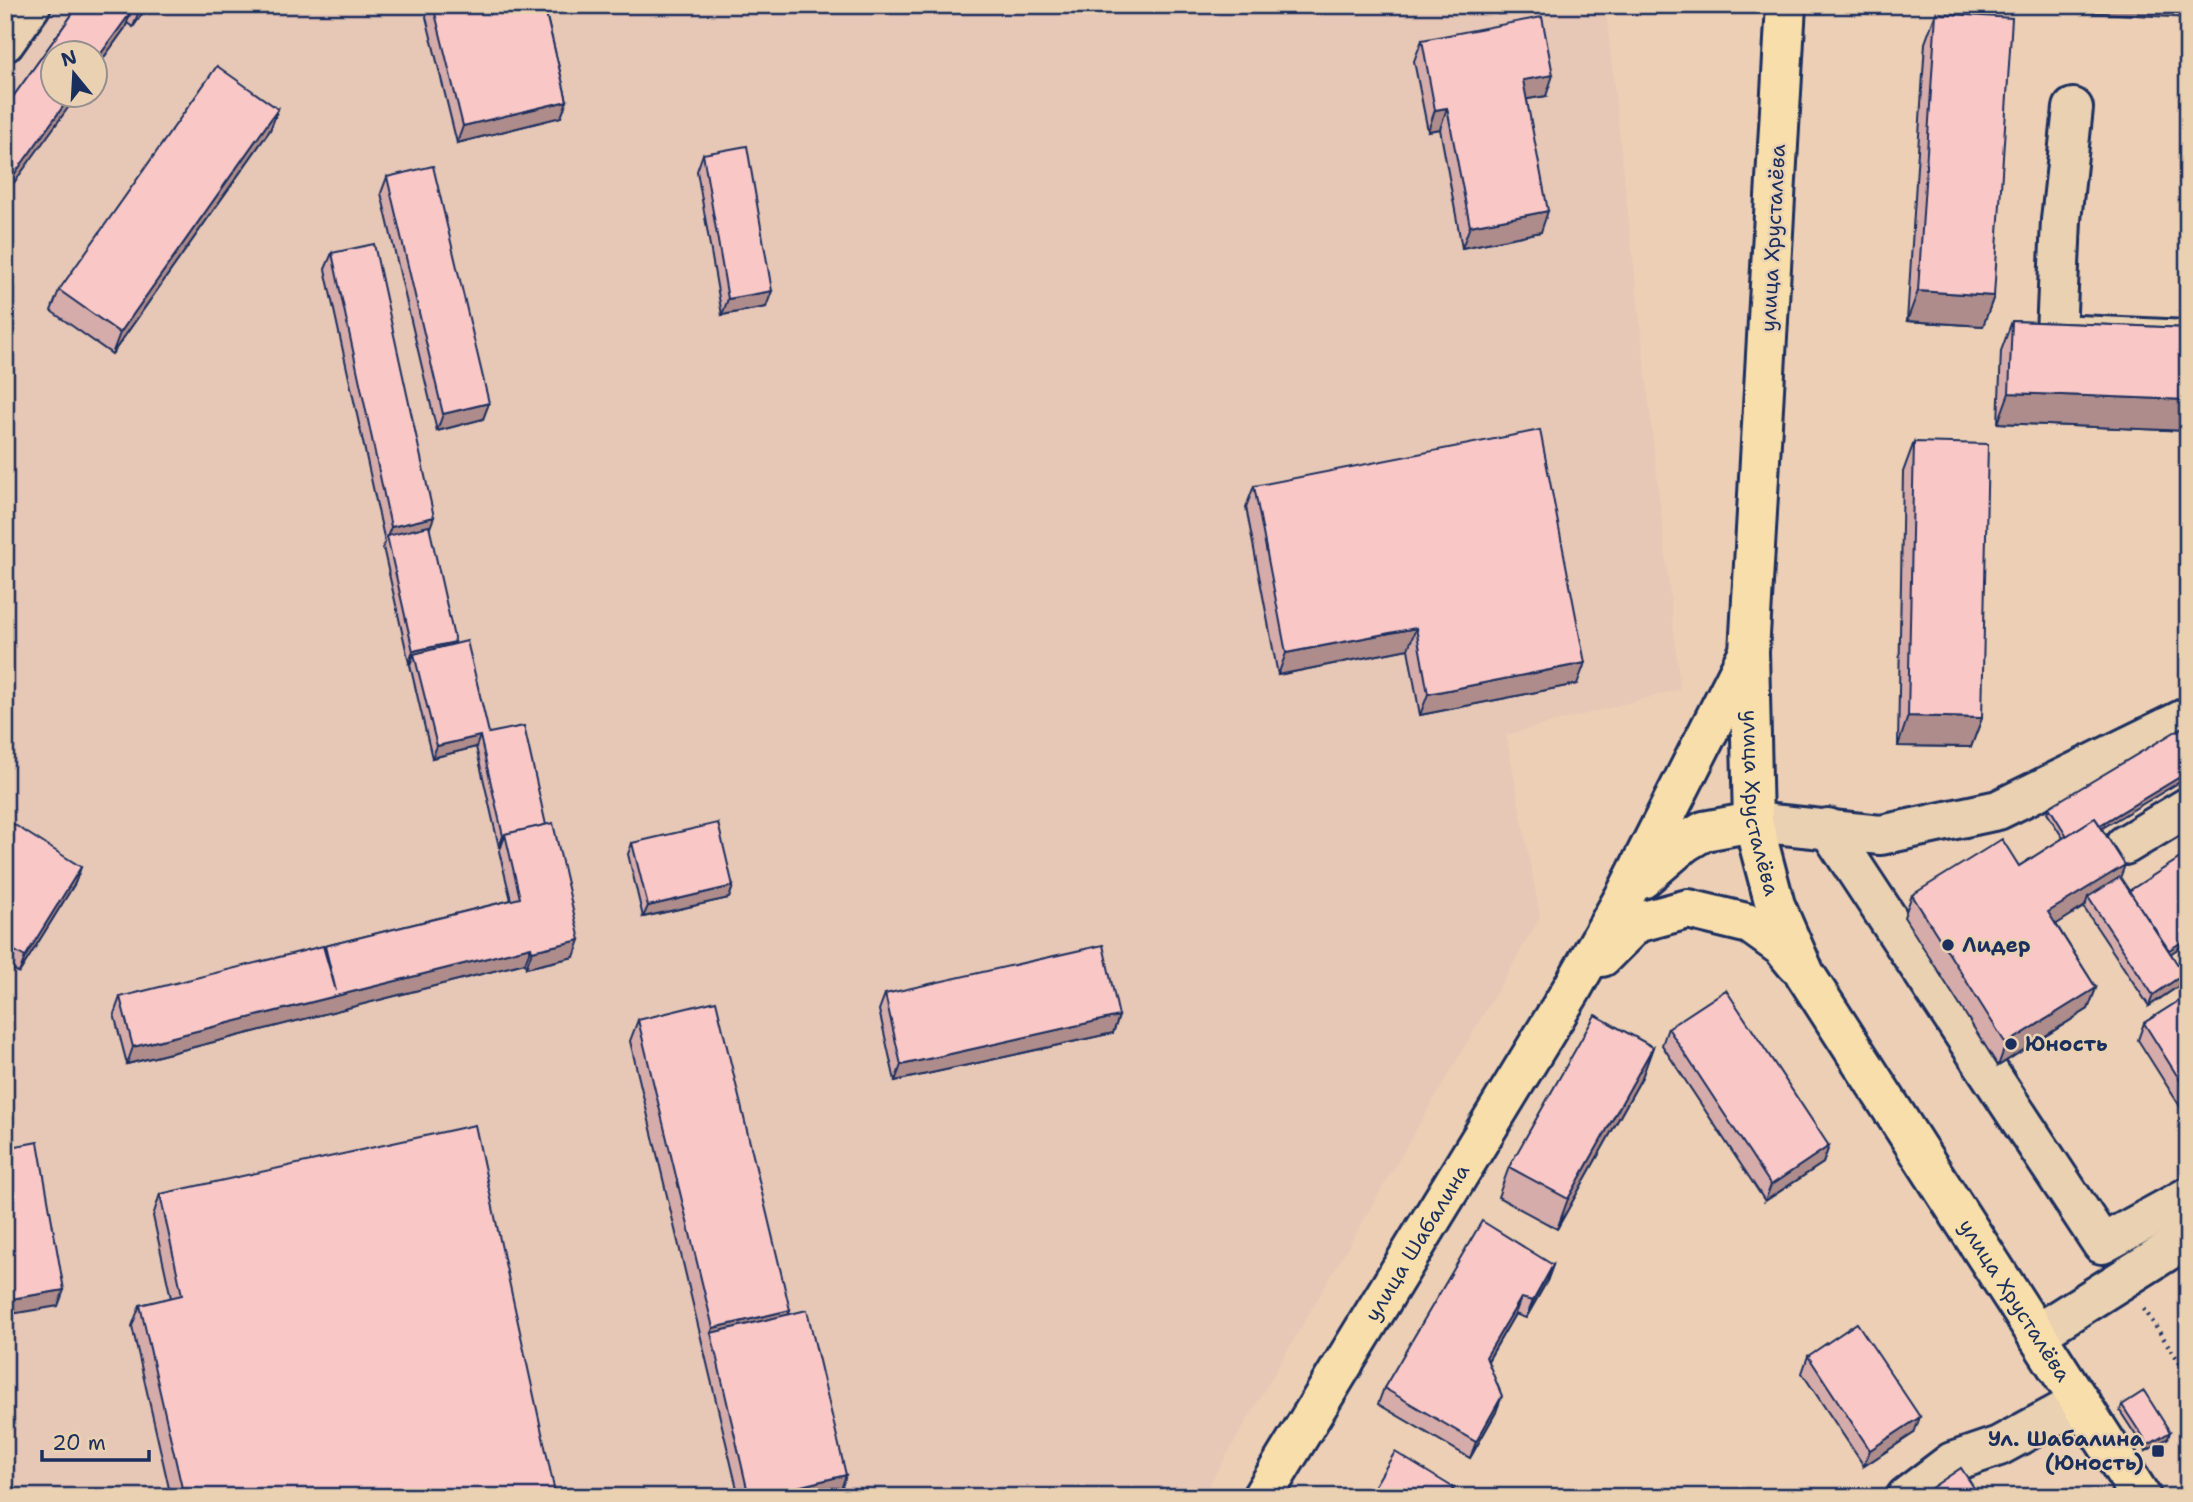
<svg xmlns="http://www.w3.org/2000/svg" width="2193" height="1502" font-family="'Shantell Sans',sans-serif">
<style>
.built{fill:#e7c7b6;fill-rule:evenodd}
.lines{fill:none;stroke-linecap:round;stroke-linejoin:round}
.minor-casing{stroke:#1b2f5e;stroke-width:44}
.major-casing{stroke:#1b2f5e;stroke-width:44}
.path{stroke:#1b2f5e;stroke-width:4.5;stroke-dasharray:2 5;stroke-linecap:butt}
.minor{stroke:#e9d1b1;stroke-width:38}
.major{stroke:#f8deab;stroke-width:38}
.wall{fill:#d6acaa;stroke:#1b2f5e;stroke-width:2}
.shaded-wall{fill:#ae8c8b;stroke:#1b2f5e;stroke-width:2}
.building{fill:#f9c8c6;stroke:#1b2f5e;stroke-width:2}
.poi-dot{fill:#1b2f5e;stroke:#e9d1b1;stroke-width:2.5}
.labels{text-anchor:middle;stroke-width:5;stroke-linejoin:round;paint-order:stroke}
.street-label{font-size:21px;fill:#1b2f5e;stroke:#e9d1b1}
.poi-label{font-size:21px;font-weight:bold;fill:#1b2f5e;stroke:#e9d1b1;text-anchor:start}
</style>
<rect width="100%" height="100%" fill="#eccfb5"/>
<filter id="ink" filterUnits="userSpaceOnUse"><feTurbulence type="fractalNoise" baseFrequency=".0143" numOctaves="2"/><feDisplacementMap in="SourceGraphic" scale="14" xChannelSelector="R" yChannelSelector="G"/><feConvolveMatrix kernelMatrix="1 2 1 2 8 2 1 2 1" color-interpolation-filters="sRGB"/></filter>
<g filter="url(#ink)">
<!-- built -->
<path class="built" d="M 5,5 L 1605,5 L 1680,689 L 1506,735 L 1540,917 L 1202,1497 L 5,1497 ZM 52,52 L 94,52 L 94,94 L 52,94 Z"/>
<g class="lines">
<!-- minor casing -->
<g class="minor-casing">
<g id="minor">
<polyline points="5,42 31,5"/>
<polyline points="2073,108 2061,220 2056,334 2188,340"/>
<polyline points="1753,822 1881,835 1998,810 2188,717"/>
<polyline points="1828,828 2102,1244 2188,1197"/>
<polyline points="2125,845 2188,807"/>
<polyline points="2036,1334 2188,1238"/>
<polyline points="1906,1497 1952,1462 1999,1446 2080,1402"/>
</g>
</g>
<!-- major casing -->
<g class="major-casing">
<g id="major">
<path id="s1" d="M 1786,5 L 1749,652 L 1753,822 L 1775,905 L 1805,974 L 2141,1497"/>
<polyline points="1642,879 1684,843 1704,831 1753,822"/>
<polyline points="1602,957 1636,923 1688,909 1750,924 1782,947 1796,964"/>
<path id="s2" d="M 1262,1497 L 1572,989 L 1627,892 L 1746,657"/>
</g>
</g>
<!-- path -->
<polyline class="path" points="2144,1309 2188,1375"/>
<!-- minor -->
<use href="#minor" class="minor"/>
<!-- major -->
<use href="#major" class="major"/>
</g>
<!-- wall -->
<g class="wall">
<polygon points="79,5 148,5 133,27 127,23 125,28 5,195 5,108"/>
<polygon points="430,5 544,5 567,101 561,117 457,143 426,17"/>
<polygon points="1497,5 1541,5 1540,7 1499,14"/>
<polygon points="1936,13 1994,296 1983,326 1907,321 1925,43"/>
<polygon points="1422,40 1546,96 1527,99 1541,232 1462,248 1440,129 1428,131 1414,61"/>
<polygon points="278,109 270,130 112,354 51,311 59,290"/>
<polygon points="703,154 766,307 722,315 697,171"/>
<polygon points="387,177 489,403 483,419 437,431 381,193"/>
<polygon points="332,253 429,529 454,644 489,733 574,957 526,968 525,963 127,1064 114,1014 120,997 324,949 325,946 511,900 499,851 501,847 499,847 476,747 432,758 410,665 411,662 409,663 383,547 385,542 325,269"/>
<polygon points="2012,321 2188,328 2188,431 1998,423 2001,351"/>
<polygon points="1914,442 1982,718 1971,747 1898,746 1903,472"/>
<polygon points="1254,486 1577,684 1420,715 1408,649 1278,675 1246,507"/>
<polygon points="2188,777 2102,828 2120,878 2129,891 2188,853 2188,942 2171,953 2180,985 2149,1006 2084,908 2085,906 2056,924 2096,988 2088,1009 1998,1066 1904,917 1912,895 2019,866 2063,838 2047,813 2049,807"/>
<polygon points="5,823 81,867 75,883 19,973 5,965"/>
<polygon points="632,843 733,886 729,898 643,917 628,854"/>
<polygon points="885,994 1119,1016 1113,1033 895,1081 879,1010"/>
<polygon points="2188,995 2188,1119 2138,1040 2144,1023"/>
<polygon points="638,1020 790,1310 788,1315 846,1475 840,1492 818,1497 739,1497 630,1041"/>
<polygon points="1668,1028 1829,1146 1823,1163 1765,1201 1662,1045"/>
<polygon points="1653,1047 1642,1077 1557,1229 1498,1197 1509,1167"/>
<polygon points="160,1194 556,1497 171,1497 132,1326 140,1305 171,1298 153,1216"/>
<polygon points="1553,1265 1547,1281 1526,1318 1515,1314 1488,1361 1496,1412 1470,1458 1378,1404 1384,1388"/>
<polygon points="1808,1356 1914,1433 1864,1466 1802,1373"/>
<polygon points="2122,1405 2168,1438 2146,1451 2120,1411"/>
</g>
<!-- shaded-wall -->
<g class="shaded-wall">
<polygon points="142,5 148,5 133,27 139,11"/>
<polygon points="1502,5 1541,5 1540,7 1499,14"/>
<polygon points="1992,5 2188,5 2188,18 1992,7"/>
<polygon points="131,12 125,28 94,71 94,63"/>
<polygon points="1553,75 1546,96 1516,101 1523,80"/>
<polygon points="72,94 78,94 5,195 5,187"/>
<polygon points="567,101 561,117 457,143 463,126"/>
<polygon points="1447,108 1440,129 1428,131 1435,110"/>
<polygon points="278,109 270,130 112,354 120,333"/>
<polygon points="1548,211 1541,232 1462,248 1470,226"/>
<polygon points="772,291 766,307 722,315 728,299"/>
<polygon points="1918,291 1994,296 1983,326 1907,321"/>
<polygon points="2009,393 2188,400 2188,431 1998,423"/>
<polygon points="489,403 483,419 437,431 443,414"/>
<polygon points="434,517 428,533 387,537 391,527"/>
<polygon points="1416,628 1408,649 1278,675 1286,653"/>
<polygon points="455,642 451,653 414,654 411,662 409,663 413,651"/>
<polygon points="1585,663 1577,684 1420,715 1428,694"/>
<polygon points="1908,716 1982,718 1971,747 1898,746"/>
<polygon points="480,736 476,747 432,758 437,746"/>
<polygon points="2188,772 2188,777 2069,848 2071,843"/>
<polygon points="503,836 505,836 501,847 499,847"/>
<polygon points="2125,865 2117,886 2088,897 2085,906 2041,934 2048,912"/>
<polygon points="81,867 75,883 19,973 25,957"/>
<polygon points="733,886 729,898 643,917 648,906"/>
<polygon points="2188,938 2188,942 2164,958 2166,952"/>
<polygon points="580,940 574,957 526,968 532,951"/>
<polygon points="531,947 525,963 127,1064 133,1047"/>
<polygon points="2184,974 2180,985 2149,1006 2153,995"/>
<polygon points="2096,988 2088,1009 1998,1066 2006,1044"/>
<polygon points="1119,1016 1113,1033 895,1081 901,1065"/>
<polygon points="1653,1047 1642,1077 1557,1229 1568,1199"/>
<polygon points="1829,1146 1823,1163 1765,1201 1771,1185"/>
<polygon points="1553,1265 1547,1281 1526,1318 1533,1301"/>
<polygon points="64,1290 58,1306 5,1315 5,1300"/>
<polygon points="1521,1298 1515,1314 1480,1374 1486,1357"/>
<polygon points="790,1310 782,1331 711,1333 713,1328"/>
<polygon points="1502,1396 1496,1412 1470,1458 1476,1442"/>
<polygon points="1920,1417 1914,1433 1864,1466 1870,1450"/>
<polygon points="2170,1432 2168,1438 2146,1451 2148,1445"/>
<polygon points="846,1475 840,1492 818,1497 756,1497"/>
</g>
<!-- building -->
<g class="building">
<polygon points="79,5 122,5 131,12 94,63 94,52 52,52 52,94 72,94 5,187 5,108"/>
<polygon points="131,5 142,5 139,11"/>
<polygon points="433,5 544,5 567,101 463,126"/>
<polygon points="1936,13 2012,18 1994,296 1918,291"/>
<polygon points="1542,17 1553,75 1523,80 1548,211 1470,226 1447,108 1435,110 1422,40"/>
<polygon points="217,66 278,109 120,333 59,290"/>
<polygon points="747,146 772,291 728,299 703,154"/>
<polygon points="433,166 489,403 443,414 387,177"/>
<polygon points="374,244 434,517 391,527 332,253"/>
<polygon points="2012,321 2188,328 2188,400 2009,393"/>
<polygon points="1540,430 1585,663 1428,694 1416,628 1286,653 1254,486"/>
<polygon points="1914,442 1988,444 1982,718 1908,716"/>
<polygon points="429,526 455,642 413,651 387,536"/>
<polygon points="467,641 489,733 524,726 546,825 505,834 505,836 503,836 480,736 437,746 414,654"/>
<polygon points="2188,724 2188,772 2100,825 2095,818 2067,836 2049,807"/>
<polygon points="2095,818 2125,865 2048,912 2096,988 2006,1044 1912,895 2002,839 2019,866"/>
<polygon points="7,820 81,867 25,957 5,945 5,823"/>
<polygon points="553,823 580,940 532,951 531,947 133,1047 120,997 323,946 336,991 325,946 520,898 505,834"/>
<polygon points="718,823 733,886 648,906 632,843"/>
<polygon points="2188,853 2188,938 2169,950 2129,891"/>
<polygon points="2120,877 2184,974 2153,995 2088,897"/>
<polygon points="1103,945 1119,1016 901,1065 885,994"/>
<polygon points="1726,990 1829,1146 1771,1185 1668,1028"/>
<polygon points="2188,995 2188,1093 2144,1023"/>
<polygon points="716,1001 790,1310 713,1328 638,1020"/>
<polygon points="1595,1015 1653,1047 1568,1199 1509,1167"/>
<polygon points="475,1125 556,1497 184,1497 140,1305 182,1295 160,1194"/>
<polygon points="38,1142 64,1290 5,1300 5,1148"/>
<polygon points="1482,1221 1553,1265 1533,1301 1521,1298 1486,1357 1502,1396 1476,1442 1384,1388"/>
<polygon points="807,1310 846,1475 756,1497 749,1497 711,1333"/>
<polygon points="1857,1323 1920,1417 1870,1450 1808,1356"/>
<polygon points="2144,1391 2170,1432 2148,1445 2122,1405"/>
<polygon points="1395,1452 1454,1488 1449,1497 1368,1497"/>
<polygon points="1961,1468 1980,1497 1918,1497"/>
</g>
</g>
<!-- markers -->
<g class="poi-dot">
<circle cx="1948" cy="945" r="7"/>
<circle cx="2011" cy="1044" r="7"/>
<rect x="2151" y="1444" width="14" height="14" rx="3.5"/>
</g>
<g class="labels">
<!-- street labels -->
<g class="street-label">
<text transform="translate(1773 238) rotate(-87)" y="7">улица Хрусталёва</text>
<text dy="7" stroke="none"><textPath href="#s1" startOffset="800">улица Хрусталёва</textPath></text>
<text dy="7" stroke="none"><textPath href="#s2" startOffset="298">улица Шабалина</textPath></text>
<text dy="7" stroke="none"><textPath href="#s1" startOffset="1367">улица Хрусталёва</textPath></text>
</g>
<!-- poi labels -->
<g class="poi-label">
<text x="1962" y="952">Лидер</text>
<text x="2025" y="1051">Юность</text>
<text x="2144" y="1446" text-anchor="end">Ул. Шабалина<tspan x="2144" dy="24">(Юность)</tspan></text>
</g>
</g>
<!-- margin -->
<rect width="2193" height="1502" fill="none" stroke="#e9d1b1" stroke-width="28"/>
<rect x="14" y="14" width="2165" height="1474" fill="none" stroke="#1b2f5e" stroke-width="2.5" filter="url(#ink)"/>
<!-- north arrow -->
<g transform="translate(74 74) rotate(342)"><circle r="33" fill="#e9d1b1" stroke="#979090" stroke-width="2"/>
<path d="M0-5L12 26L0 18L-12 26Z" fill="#1b2f5e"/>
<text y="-10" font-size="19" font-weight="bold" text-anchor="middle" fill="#1b2f5e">N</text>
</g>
<!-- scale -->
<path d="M42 1450v10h107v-10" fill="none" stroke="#1b2f5e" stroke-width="3.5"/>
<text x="52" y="1450" font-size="21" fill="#1b2f5e" stroke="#e9d1b1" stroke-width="5" paint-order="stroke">20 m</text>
</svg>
